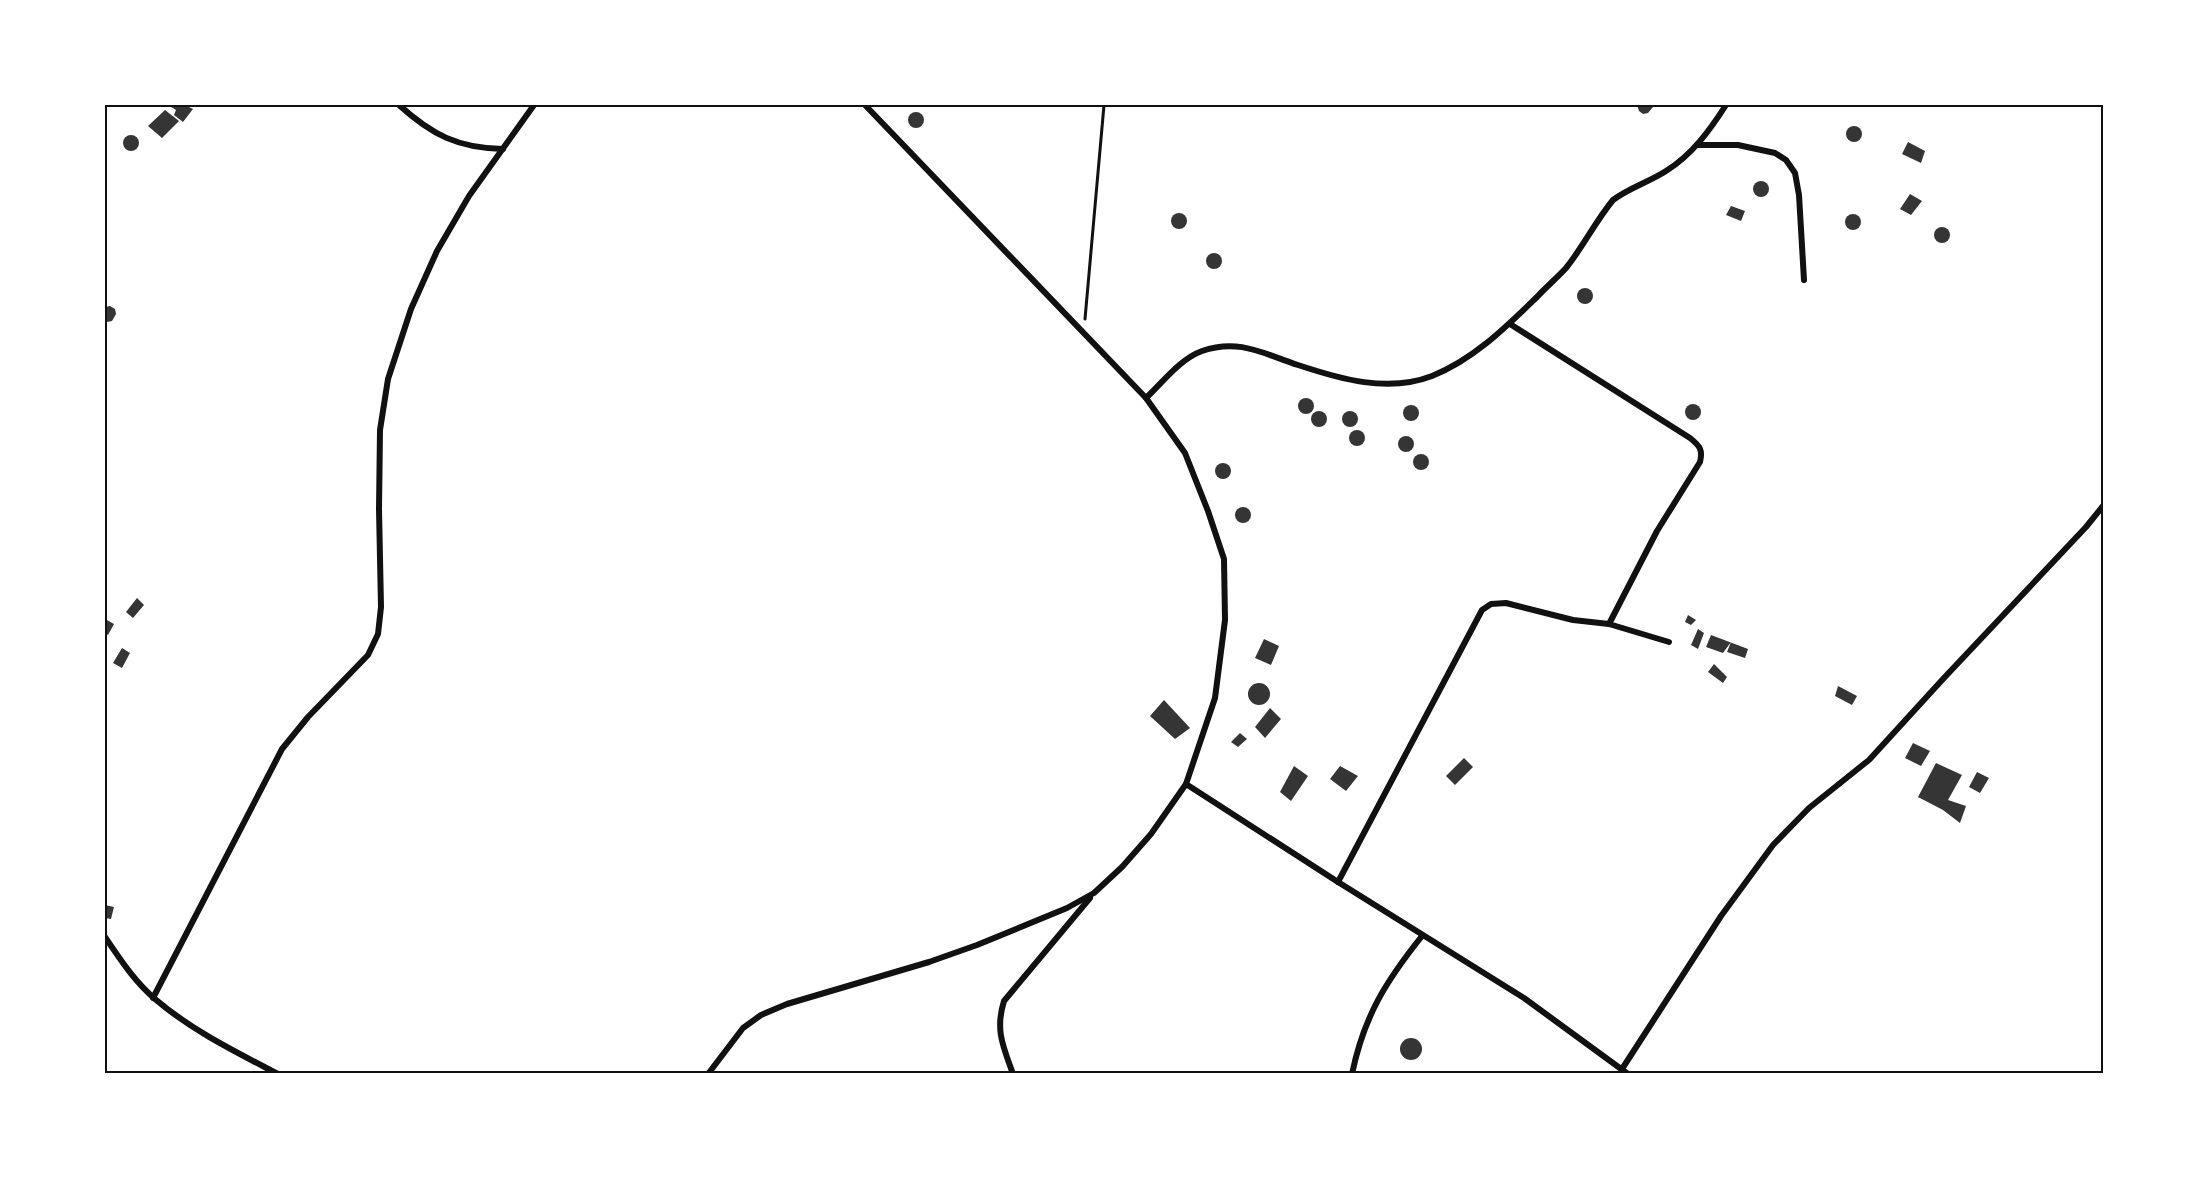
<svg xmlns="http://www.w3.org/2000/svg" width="2208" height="1179" font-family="'Nunito Sans',sans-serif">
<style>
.building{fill:#353535}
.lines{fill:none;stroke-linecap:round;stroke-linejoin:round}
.path{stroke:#111;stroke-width:3}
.minor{stroke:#111;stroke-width:6}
.neatline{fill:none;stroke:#111;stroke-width:2}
</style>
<rect width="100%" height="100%" fill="#fff"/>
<!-- building -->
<g class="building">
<polygon points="168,105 185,105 193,109 183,122 174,115 176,110"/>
<polygon points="1637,105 1652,105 1653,107 1648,113 1643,114 1639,111"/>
<polygon points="165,110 179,121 162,138 148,126"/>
<circle cx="916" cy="120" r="8"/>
<circle cx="1854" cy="134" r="8"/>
<circle cx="131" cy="143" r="8"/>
<polygon points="1908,142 1925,151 1921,163 1902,154"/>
<circle cx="1761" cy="189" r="8"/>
<polygon points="1910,194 1922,201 1911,215 1900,209"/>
<polygon points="1731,206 1745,211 1741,221 1726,215"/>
<circle cx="1179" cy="221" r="8"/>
<circle cx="1853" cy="222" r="8"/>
<circle cx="1942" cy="235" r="8"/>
<circle cx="1214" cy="261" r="8"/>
<circle cx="1585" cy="296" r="8"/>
<polygon points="110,306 115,309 116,314 112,321 107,322 105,307"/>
<circle cx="1306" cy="406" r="8"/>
<circle cx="1693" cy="412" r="8"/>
<circle cx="1411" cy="413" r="8"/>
<circle cx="1319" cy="419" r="8"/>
<circle cx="1350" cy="419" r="8"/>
<circle cx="1357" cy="438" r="8"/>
<circle cx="1406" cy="444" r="8"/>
<circle cx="1421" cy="462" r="8"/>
<circle cx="1223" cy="471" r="8"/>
<circle cx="1243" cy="515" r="8"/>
<polygon points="137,598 144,605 133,618 126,612"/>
<polygon points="1688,615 1696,620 1691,625 1685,622"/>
<polygon points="105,619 114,624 108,635 105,633"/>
<polygon points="1698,629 1704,633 1698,649 1691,645"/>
<polygon points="1711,635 1748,649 1745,658 1727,652 1731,642 1723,653 1706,647"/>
<polygon points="1264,639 1279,646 1271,665 1255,658"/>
<polygon points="122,648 130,653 122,668 113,663"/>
<polygon points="1714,664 1727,677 1723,683 1708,672"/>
<circle cx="1259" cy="694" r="11"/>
<polygon points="1838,686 1857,696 1852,705 1835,696"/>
<polygon points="1164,700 1190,728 1175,739 1150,716"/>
<polygon points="1270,708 1281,719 1265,738 1255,727"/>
<polygon points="1240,733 1247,739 1238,747 1231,742"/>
<polygon points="1913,743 1930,751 1921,766 1905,758"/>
<polygon points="1464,758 1473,767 1455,785 1446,776"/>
<polygon points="1936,763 1962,775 1948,800 1966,806 1960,823 1943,810 1918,797"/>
<polygon points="1294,766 1308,776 1291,801 1280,792"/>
<polygon points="1340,766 1358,776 1346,791 1330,779"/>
<polygon points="1977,772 1989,778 1980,793 1969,787"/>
<polygon points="105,905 114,907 111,919 105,918"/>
<circle cx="1411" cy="1049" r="11"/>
</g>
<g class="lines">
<!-- path -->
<polyline class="path" points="1085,319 1104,105"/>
<!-- minor -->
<g class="minor">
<path d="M 399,105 C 432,135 458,148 503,149"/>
<polyline points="1697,145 1738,145 1775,153 1786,160 1795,173 1799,195 1804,280"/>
<path d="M 1510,324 L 1690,438 C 1700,446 1703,450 1700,462 L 1657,531 L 1609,624"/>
<path d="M 1146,398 C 1163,382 1180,359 1202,351 C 1239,338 1264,354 1298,365 C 1340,379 1388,393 1432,376 C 1473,360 1506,327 1537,297 C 1546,287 1557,278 1566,268 C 1583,247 1595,222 1613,200 C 1629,188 1649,182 1666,171 C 1692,155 1710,130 1726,105"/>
<polyline points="1186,784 1338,882 1524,998 1628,1074"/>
<polyline points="1338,882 1482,610 1491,604 1506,603 1573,620 1609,624 1669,642"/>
<path d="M 105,937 C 120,959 134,981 155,999 C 191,1030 236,1052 278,1074"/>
<polyline points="153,998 282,749 308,717 368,655 378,634 381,607 379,509 380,430 388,379 411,309 437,251 469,196 534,105"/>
<polyline points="1622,1069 1721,916 1773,845 1809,808 1869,760 1943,679 2086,527 2103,506"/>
<polyline points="708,1074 743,1028 761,1015 787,1004 929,962 977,945 1067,908 1094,893 1122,867 1151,834 1186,784 1215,698 1225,620 1224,559 1208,511 1185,453 1146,398 865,105"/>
<path d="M 1013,1074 C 1003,1046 995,1030 1004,1001 L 1090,898"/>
<path d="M 1352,1074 C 1364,1016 1386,981 1422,936"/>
</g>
</g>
<!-- border -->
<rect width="2208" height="1179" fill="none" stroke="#ffffff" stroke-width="213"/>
<rect x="106" y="106" width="1996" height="966" class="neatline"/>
</svg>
